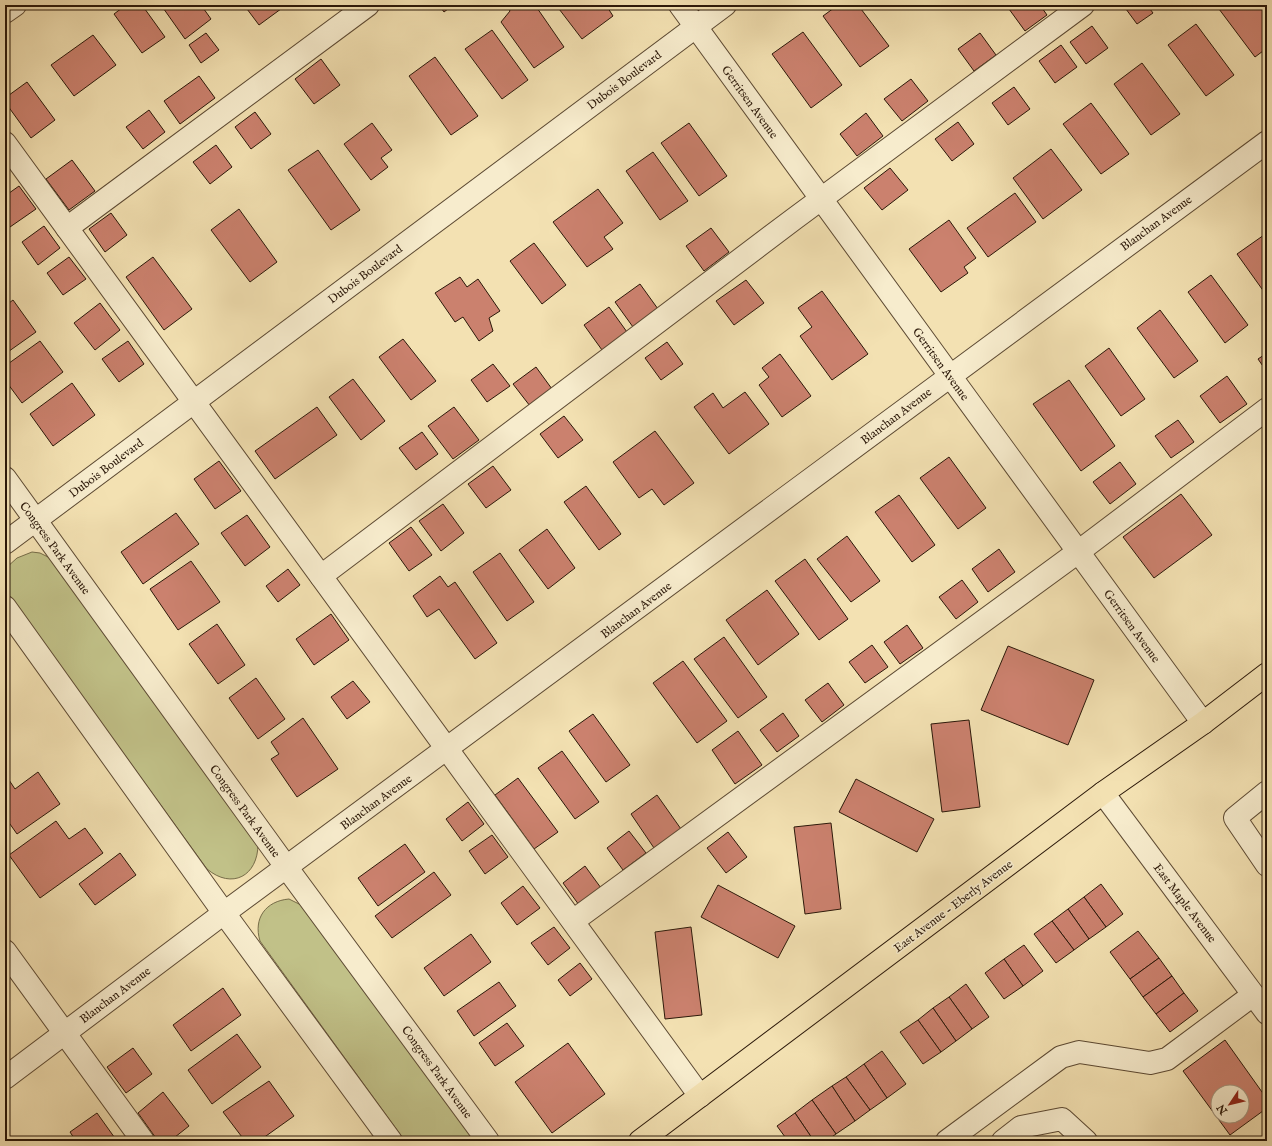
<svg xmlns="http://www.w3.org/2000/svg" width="1272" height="1146" font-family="'IM FELL English',serif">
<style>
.green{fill:#c1c188;stroke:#766c48}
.building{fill:#cb816e;stroke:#2b1809;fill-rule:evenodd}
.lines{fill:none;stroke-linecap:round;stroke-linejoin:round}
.minor-casing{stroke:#5d4a33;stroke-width:24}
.major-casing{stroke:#2b1809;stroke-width:24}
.minor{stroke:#f7eccd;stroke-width:22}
.major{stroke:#f3e1b2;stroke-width:22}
.labels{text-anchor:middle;stroke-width:3;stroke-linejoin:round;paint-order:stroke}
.street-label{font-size:12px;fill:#2b1809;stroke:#f7eccd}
</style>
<rect width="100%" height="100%" fill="#f3e1b2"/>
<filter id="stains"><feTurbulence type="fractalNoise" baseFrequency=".005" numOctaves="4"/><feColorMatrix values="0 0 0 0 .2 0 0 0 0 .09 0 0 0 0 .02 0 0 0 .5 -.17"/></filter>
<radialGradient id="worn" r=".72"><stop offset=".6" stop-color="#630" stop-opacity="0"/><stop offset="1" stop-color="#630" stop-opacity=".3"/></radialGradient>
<!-- green -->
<g class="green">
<path d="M 32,552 L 40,553 L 54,560 L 258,844 C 258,876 232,890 207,869 L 8,594 L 5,588 L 6,568 L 17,558 Z"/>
<path d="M 289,899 L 305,907 L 477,1141 L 405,1141 L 260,941 C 253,918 266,901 289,899 Z"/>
</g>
<!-- building -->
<g class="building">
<polygon points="126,5 142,5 165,37 142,53 114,14"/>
<polygon points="161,5 201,5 211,19 185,39"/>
<polygon points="244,5 284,5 285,6 259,25"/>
<polygon points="439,5 453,5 444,12"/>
<polygon points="507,5 535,5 564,47 534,68 501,22 510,11"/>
<polygon points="556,5 606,5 613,16 582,39"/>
<polygon points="838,5 858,5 889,46 860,67 823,16"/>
<polygon points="1014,5 1040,5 1047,15 1025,31 1009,9"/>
<polygon points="1123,5 1147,5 1153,13 1137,24"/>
<polygon points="1216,5 1262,5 1267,12 1267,48 1255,57"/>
<polygon points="1196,24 1234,75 1206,96 1168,45"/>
<polygon points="1092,26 1108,48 1086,64 1070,42"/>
<polygon points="492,30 528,80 502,99 465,49"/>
<polygon points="803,32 842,85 811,108 772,54"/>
<polygon points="206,33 219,50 201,63 189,45"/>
<polygon points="980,33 996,55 974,71 958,49"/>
<polygon points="93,35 116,65 74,96 51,65"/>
<polygon points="1061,45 1077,67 1055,83 1039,61"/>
<polygon points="435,57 478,116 451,135 409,76"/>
<polygon points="321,59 340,85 314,104 295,79"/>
<polygon points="1142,63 1180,114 1151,135 1114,84"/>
<polygon points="199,76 215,98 180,124 164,101"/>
<polygon points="911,79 928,101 902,121 884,99"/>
<polygon points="27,82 55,120 31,138 5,102 5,98"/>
<polygon points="1014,87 1030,109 1008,125 992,103"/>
<polygon points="1091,103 1129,154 1101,174 1063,124"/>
<polygon points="149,110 165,132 143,149 126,127"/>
<polygon points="255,112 271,134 251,149 235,127"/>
<polygon points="866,113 883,136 857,156 840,134"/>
<polygon points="958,122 974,144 952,161 935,139"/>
<polygon points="372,123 392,150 381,158 388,167 371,180 344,144"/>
<polygon points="689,123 727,176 699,196 661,143"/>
<polygon points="216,145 232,167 210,184 193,162"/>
<polygon points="1051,149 1082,190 1043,219 1013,178"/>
<polygon points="318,150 360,210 331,230 288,170"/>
<polygon points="653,152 688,201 660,220 626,171"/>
<polygon points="72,160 95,191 69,210 46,179"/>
<polygon points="890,168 908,190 882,210 864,188"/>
<polygon points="19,186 36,209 10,227 5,220 5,196"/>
<polygon points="598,189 623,223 604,237 613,249 587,267 553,222"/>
<polygon points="1015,193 1036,222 988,257 967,228"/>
<polygon points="239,209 277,262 250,282 211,230"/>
<polygon points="111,213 127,235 105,252 89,229"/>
<polygon points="949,220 976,258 964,267 968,273 941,292 909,249"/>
<polygon points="44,226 60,248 38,265 22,242"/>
<polygon points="711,228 729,252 704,271 686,246"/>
<polygon points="1264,235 1267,239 1267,296 1237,254"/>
<polygon points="534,243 566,285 542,304 510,261"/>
<polygon points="69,257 86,279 63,295 47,273"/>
<polygon points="153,257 192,309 164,330 126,277"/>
<polygon points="1211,275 1248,325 1225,343 1188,292"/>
<polygon points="460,277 467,287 478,279 500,311 489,318 493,331 479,341 463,317 455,322 435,293"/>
<polygon points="746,280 764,303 734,325 716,301"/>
<polygon points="640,284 658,309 633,327 615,302"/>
<polygon points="822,291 868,354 832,380 800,336 812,327 798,308"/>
<polygon points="13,300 36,332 5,354 5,306"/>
<polygon points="100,303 120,330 95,350 74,323"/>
<polygon points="609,307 627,332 602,350 584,325"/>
<polygon points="1160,310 1198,361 1174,378 1137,328"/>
<polygon points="403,339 436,381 411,400 379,357"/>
<polygon points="40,341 63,372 22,403 5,380 5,366"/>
<polygon points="128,341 144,364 119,382 102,359"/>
<polygon points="667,342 683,364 661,380 645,358"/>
<polygon points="1109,348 1145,399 1121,416 1085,366"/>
<polygon points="1267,353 1267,372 1258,359"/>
<polygon points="780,354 811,396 782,417 759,385 769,377 762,368"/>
<polygon points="493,364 510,386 487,402 471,380"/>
<polygon points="536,367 552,389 530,406 513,384"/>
<polygon points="1227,376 1247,404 1220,423 1200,396"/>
<polygon points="353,379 385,421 361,440 329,397"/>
<polygon points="1069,380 1115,446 1081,471 1033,404"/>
<polygon points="72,383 95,415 53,446 30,414"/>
<polygon points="745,392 769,424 729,454 694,407 713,393 723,408"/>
<polygon points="317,407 337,435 275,479 255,451"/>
<polygon points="454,407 479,440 453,459 428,426"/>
<polygon points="564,416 583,440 558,458 540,434"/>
<polygon points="1178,420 1194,442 1171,458 1155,436"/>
<polygon points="655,431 694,483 664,505 652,489 639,498 613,462"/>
<polygon points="422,432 438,454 416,470 399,448"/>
<polygon points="949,457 986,508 958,529 920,478"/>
<polygon points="219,461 241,491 215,509 194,479"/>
<polygon points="1120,462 1136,484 1110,504 1093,482"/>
<polygon points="493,466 511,490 486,508 468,484"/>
<polygon points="586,486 621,534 599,550 564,502"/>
<polygon points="1181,494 1212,535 1154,578 1123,537"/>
<polygon points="899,495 935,545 912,562 875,512"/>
<polygon points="443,504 464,533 441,551 419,521"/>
<polygon points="176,513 199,544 143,584 121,552"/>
<polygon points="247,515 270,547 245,566 221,533"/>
<polygon points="411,527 432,555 409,571 389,543"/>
<polygon points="547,529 575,568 548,589 519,550"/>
<polygon points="847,536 880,581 851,602 817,559"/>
<polygon points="999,549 1015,572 988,592 972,569"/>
<polygon points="500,553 534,602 507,621 473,572"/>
<polygon points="805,559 848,619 819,640 775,581"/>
<polygon points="191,561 220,602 178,630 150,589"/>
<polygon points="288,569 300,585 278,602 266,586"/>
<polygon points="440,576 448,587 455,582 497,643 475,659 439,609 427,617 413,596"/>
<polygon points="962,580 978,602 956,619 939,597"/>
<polygon points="767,590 799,634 758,665 726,620"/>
<polygon points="331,614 349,640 314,665 296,639"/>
<polygon points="217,624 245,665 218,684 189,644"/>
<polygon points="907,625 923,648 900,664 884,642"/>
<polygon points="724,637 767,697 738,718 694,659"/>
<polygon points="872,645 888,667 865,683 849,662"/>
<polygon points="1008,646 1094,680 1068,745 981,710"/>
<polygon points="683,661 727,721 697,743 653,683"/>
<polygon points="256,678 285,719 258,739 229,698"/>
<polygon points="353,681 370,702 347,719 331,697"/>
<polygon points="828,683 844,705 822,722 805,700"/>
<polygon points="783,713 799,736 777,752 760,730"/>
<polygon points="593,714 630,765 606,782 569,731"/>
<polygon points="303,718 338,769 297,797 271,759 279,754 271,742"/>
<polygon points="969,720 980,807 942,812 931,724"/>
<polygon points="738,731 762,765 735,784 712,750"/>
<polygon points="562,751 599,802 575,819 538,768"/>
<polygon points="38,772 60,804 17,834 5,817 5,783 9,780 15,789"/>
<polygon points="518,778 558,832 534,849 495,795"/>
<polygon points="856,779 934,819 917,852 839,812"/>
<polygon points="657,795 681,829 654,848 631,814"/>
<polygon points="468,802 484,824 462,841 446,819"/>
<polygon points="56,821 69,839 85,828 103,853 40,898 9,855"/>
<polygon points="831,823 841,909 805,914 794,827"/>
<polygon points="629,831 646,853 623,870 607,848"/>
<polygon points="728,832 747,857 726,873 707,848"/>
<polygon points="492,835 508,857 485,874 469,851"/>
<polygon points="405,844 425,872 378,906 358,878"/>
<polygon points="120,853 136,875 95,905 79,884"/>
<polygon points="585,866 601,888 579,905 563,883"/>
<polygon points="434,872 451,895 392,938 375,916"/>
<polygon points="1101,884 1123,914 1106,927 1084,897"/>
<polygon points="718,885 795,926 778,958 701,917"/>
<polygon points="523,886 540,908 517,925 501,903"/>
<polygon points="1084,897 1106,927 1089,939 1068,909"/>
<polygon points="1068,909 1089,939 1074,950 1052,921"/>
<polygon points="1052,921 1074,950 1056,963 1034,934"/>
<polygon points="554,927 570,948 548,965 531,943"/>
<polygon points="691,927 702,1015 665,1019 655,932"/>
<polygon points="1138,931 1159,958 1130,979 1110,952"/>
<polygon points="471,934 491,962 444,996 424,968"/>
<polygon points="1024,945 1043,971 1023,986 1004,959"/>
<polygon points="1159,958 1172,976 1143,997 1130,979"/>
<polygon points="1004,959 1023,986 1004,999 985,973"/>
<polygon points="580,963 592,979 570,996 558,980"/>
<polygon points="1172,976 1184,993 1156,1014 1143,997"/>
<polygon points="499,982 516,1006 474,1036 457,1011"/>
<polygon points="966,984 989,1017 972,1029 949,997"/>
<polygon points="223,988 241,1015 191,1051 173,1025"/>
<polygon points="1184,993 1198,1011 1170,1032 1156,1014"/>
<polygon points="949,997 972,1029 956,1041 933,1008"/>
<polygon points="933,1008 956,1041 941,1052 918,1020"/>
<polygon points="918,1020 941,1052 923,1064 900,1032"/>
<polygon points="507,1023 524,1046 495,1066 479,1043"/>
<polygon points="237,1034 261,1067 212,1104 188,1070"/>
<path d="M 1225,1040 L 1267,1099 L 1267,1108 L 1230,1135 L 1183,1071 ZM 1218,1092 L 1242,1092 L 1242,1116 L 1218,1116 Z"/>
<polygon points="568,1043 605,1094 552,1133 515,1082"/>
<polygon points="133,1048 152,1074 126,1093 107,1067"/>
<polygon points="882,1051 906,1084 887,1098 864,1064"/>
<polygon points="864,1064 887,1098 870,1110 846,1077"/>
<polygon points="846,1077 870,1110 855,1121 832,1086"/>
<polygon points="269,1081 294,1116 259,1141 245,1141 223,1112"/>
<polygon points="832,1086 855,1121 836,1134 812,1100"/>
<polygon points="163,1092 189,1126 170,1141 158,1141 138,1113"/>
<polygon points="812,1100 836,1134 826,1141 814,1141 795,1113"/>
<polygon points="97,1113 117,1141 76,1141 70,1132"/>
<polygon points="795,1113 814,1141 788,1141 777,1126"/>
</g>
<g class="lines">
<!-- minor casing -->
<g class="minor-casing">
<g id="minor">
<polyline points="680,5 1203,723"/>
<polyline points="5,12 15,5"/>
<polyline points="5,143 700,1096"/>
<polyline points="67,228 368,5"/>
<polyline points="5,478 287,868 488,1141"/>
<polyline points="5,543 725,5"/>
<polyline points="321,576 794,219 1083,5"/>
<polyline points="5,607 224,913 391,1141"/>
<polyline points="1267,792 1235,818 1267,865"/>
<polyline points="1103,793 1267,1013"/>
<polyline points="573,921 1078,552 1267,409"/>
<polyline points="5,951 143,1141"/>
<polyline points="5,1078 224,913 1267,142"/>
<polyline points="947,1141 1061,1057 1079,1052 1150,1063 1167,1059 1253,995"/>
<polyline points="1003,1141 1021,1127 1062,1119 1086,1141"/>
</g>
</g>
<!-- major casing -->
<g class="major-casing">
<polyline id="major" points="640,1141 1103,793 1203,723 1267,674"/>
</g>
<!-- minor -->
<use href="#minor" class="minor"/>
<!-- major -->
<use href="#major" class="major"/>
</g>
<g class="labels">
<!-- street labels -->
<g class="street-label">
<text transform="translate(624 80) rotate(-37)" y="4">Dubois Boulevard</text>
<text transform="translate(750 102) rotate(54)" y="4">Gerritsen Avenue</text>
<text transform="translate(1156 223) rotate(-36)" y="4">Blanchan Avenue</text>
<text transform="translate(365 274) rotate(-37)" y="4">Dubois Boulevard</text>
<text transform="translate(941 364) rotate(54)" y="4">Gerritsen Avenue</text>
<text transform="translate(896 416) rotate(-37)" y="4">Blanchan Avenue</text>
<text transform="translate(106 468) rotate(-37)" y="4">Dubois Boulevard</text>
<text transform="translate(55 548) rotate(54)" y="4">Congress Park Avenue</text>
<text transform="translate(636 610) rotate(-37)" y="4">Blanchan Avenue</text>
<text transform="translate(1132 626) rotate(54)" y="4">Gerritsen Avenue</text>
<text transform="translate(376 802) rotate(-36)" y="4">Blanchan Avenue</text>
<text transform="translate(245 811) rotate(54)" y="4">Congress Park Avenue</text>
<text transform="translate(1185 903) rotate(53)" y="4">East Maple Avenue</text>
<text transform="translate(953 906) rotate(-37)" y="4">East Avenue - Eberly Avenue</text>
<text transform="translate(115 995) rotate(-37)" y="4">Blanchan Avenue</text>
<text transform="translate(437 1072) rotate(54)" y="4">Congress Park Avenue</text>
</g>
</g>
<!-- margin -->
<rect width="1272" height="1146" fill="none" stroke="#f3e1b2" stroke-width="20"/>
<rect x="6" y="6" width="1260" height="1134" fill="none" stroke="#2b1809" stroke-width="2"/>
<rect x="10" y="10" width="1252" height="1126" fill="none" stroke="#2b1809"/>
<!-- north arrow -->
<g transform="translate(1230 1104) rotate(235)"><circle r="19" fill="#f7eccd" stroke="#a5977f"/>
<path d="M0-3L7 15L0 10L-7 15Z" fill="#8f2418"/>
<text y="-6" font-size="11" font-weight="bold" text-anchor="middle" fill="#2b1809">N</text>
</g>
<rect width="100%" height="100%" filter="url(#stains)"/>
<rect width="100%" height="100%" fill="url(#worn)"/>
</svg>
